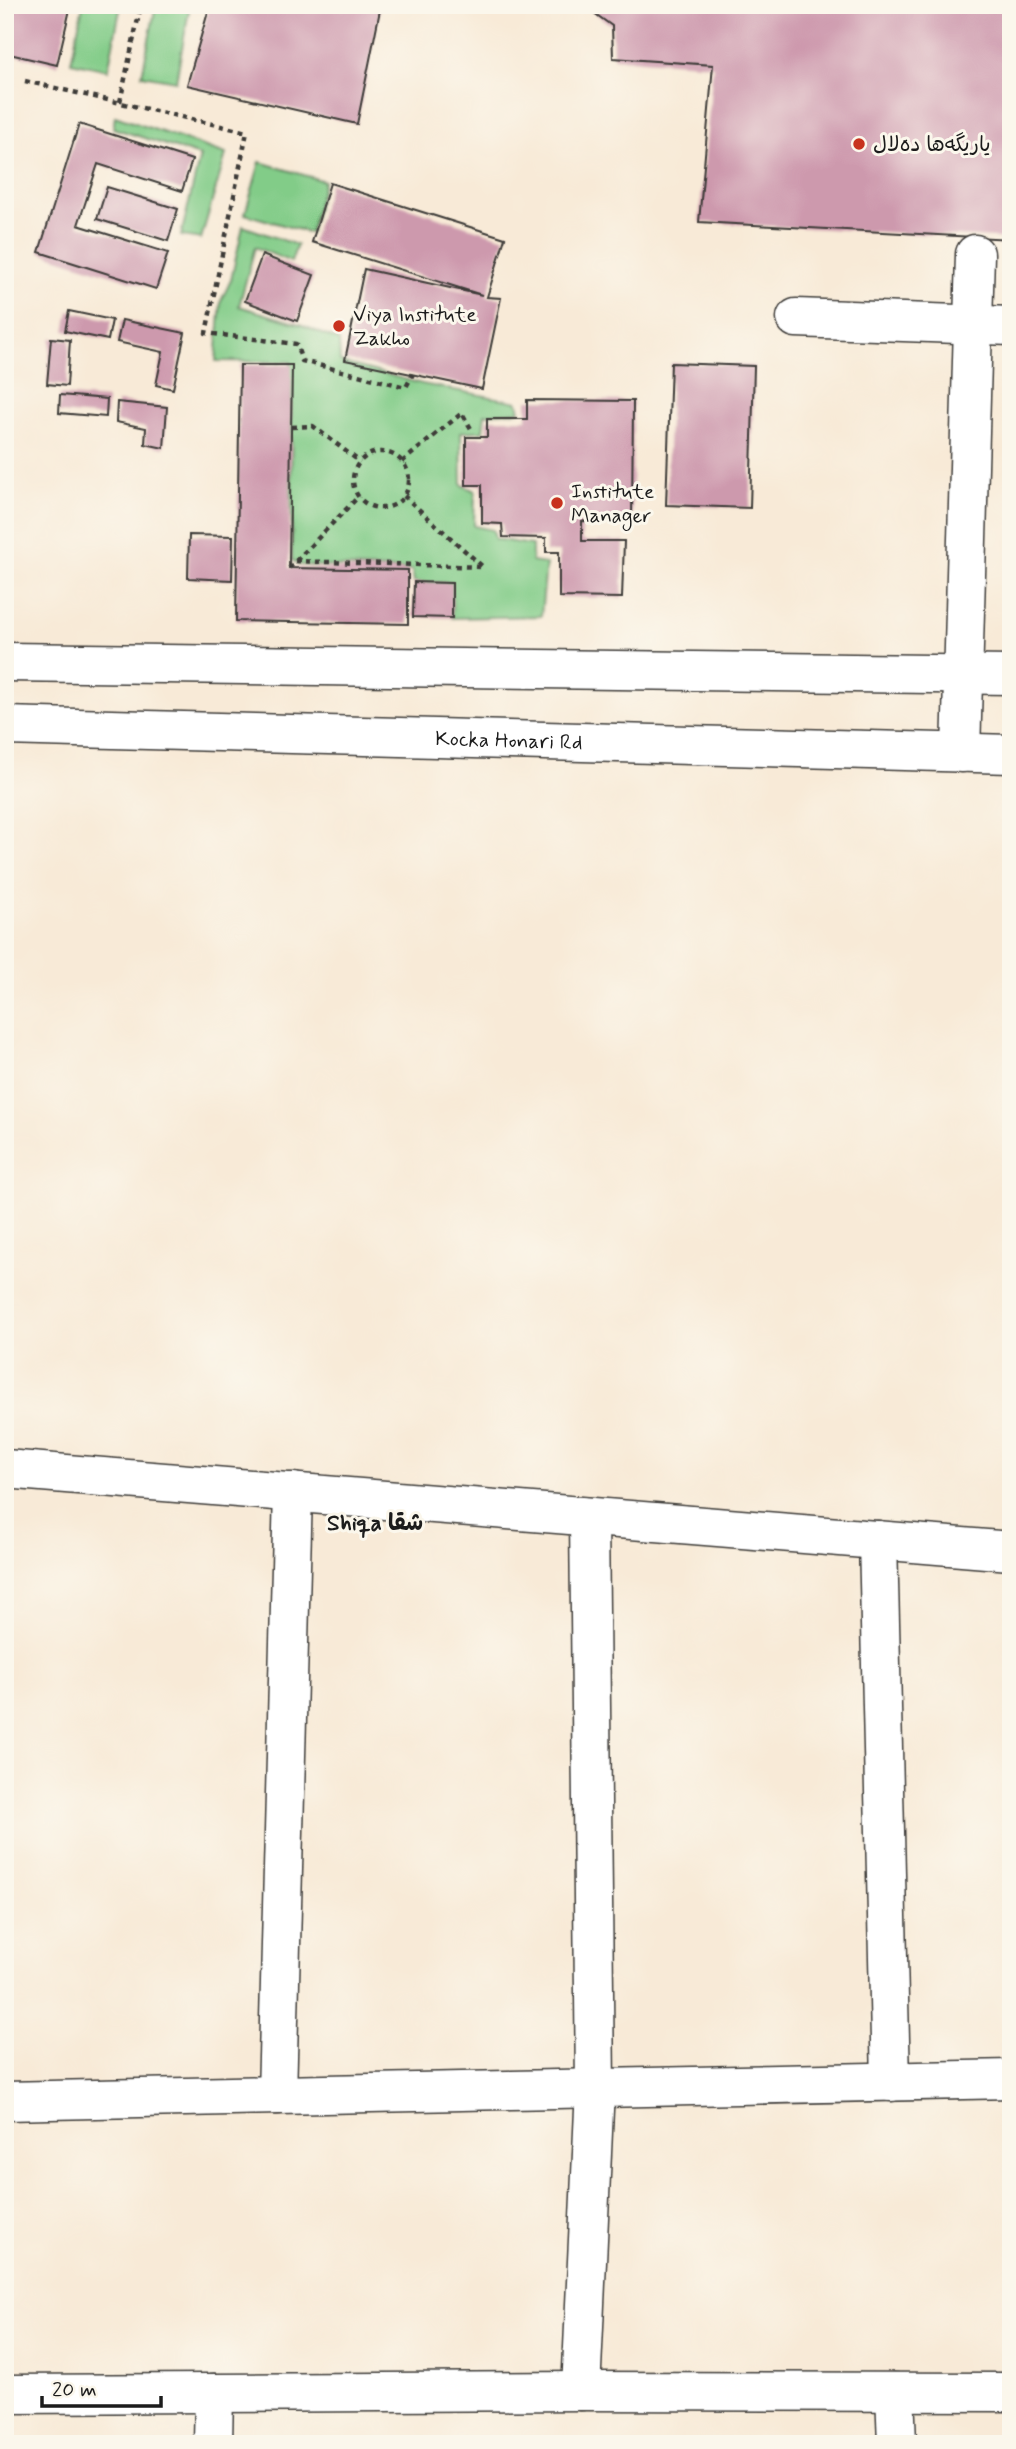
<svg xmlns="http://www.w3.org/2000/svg" width="1016" height="2449" font-family="Mynerve,'Playpen Sans Arabic',sans-serif">
<style>
.green{fill:#82cc88;stroke:#4f7452;stroke-width:2}
.building{fill:#cd99ad}
.lines{fill:none;stroke-linecap:round;stroke-linejoin:round}
.minor-casing{stroke:#3d3b38;stroke-width:41}
.path{stroke:#3d3b38;stroke-width:4.5;stroke-dasharray:5 5;stroke-linecap:butt}
.minor{stroke:#fff;stroke-width:38}
.poi-dot{fill:#c8321e;stroke:#fbf7ec;stroke-width:2.5}
.labels{text-anchor:middle;stroke-width:6;stroke-linejoin:round;paint-order:stroke}
.poi-label{font-size:21px;fill:#1c1c1c;stroke:#fbf7ec;text-anchor:start}
.street-label{font-size:21px;fill:#1c1c1c;stroke:#fbf7ec}
.neighbourhood-label{font-size:23px;font-weight:bold;fill:#1c1c1c;stroke:#fbf7ec}
</style>
<rect width="100%" height="100%" fill="#fbf7ec"/>
<filter id="ink" filterUnits="userSpaceOnUse"><feTurbulence type="fractalNoise" baseFrequency=".0143" numOctaves="2"/><feDisplacementMap in="SourceGraphic" scale="14" xChannelSelector="R" yChannelSelector="G"/><feConvolveMatrix kernelMatrix="1 2 1 2 8 2 1 2 1" color-interpolation-filters="sRGB"/></filter>
<filter id="wash" filterUnits="userSpaceOnUse"><feTurbulence type="fractalNoise" baseFrequency=".00686" numOctaves="4" result="noise"/><feDisplacementMap in="SourceGraphic" scale="28" xChannelSelector="R" yChannelSelector="G"/><feGaussianBlur stdDeviation="1.57" result="paint"/><feColorMatrix in="noise" values="0 0 0 0 0 0 0 0 0 0 0 0 0 0 0 0 0 1.4 0 .05"/><feComposite in="paint" operator="in"/></filter>
<g filter="url(#wash)">
<rect width="100%" height="100%" fill="#f8ead7"/>
<!-- green -->
<g class="green">
<polygon points="83,5 121,5 108,70 71,62"/>
<polygon points="156,5 190,5 176,81 142,75"/>
<polygon points="115,116 226,154 201,239 181,236 200,156 113,128"/>
<polygon points="260,162 324,181 310,233 245,214"/>
<polygon points="243,226 297,245 291,262 255,247 239,306 302,325 339,341 340,362 422,384 518,402 520,411 485,414 483,431 461,432 462,485 475,491 474,526 493,530 495,539 532,545 532,562 546,564 541,616 452,618 452,583 414,582 412,570 299,565 292,560 291,362 216,361 221,301 231,280"/>
</g>
<g id="blocks">
<!-- building -->
<g class="building">
<polygon points="5,5 71,5 57,65 5,53"/>
<polygon points="210,5 381,5 357,124 187,85"/>
<polygon points="583,5 1011,5 1011,239 699,222 713,65 613,58 612,26"/>
<polygon points="79,124 192,160 182,191 98,164 78,225 168,253 156,289 39,252"/>
<polygon points="330,183 505,238 487,297 501,298 482,389 345,360 364,269 482,295 312,242"/>
<polygon points="107,187 178,209 168,241 97,219"/>
<polygon points="262,255 314,275 297,321 245,301"/>
<polygon points="69,311 112,320 108,340 65,331"/>
<polygon points="122,320 185,333 173,389 156,385 163,352 117,342"/>
<polygon points="51,338 70,340 67,386 47,384"/>
<polygon points="671,363 754,366 750,508 666,505"/>
<polygon points="240,365 292,365 289,568 408,570 408,624 236,621"/>
<polygon points="60,395 107,399 106,417 59,413"/>
<polygon points="527,400 633,401 632,522 582,521 582,541 624,541 622,598 559,597 559,552 546,552 546,538 503,537 502,524 482,523 482,485 466,485 466,437 487,437 487,419 527,419"/>
<polygon points="117,402 167,407 164,448 145,444 146,428 116,422"/>
<polygon points="189,535 233,536 232,580 188,578"/>
<polygon points="414,582 452,583 452,618 413,617"/>
</g>
</g>
</g>
<g filter="url(#ink)">
<use href="#blocks" fill-opacity="0" stroke="#3d3b38" stroke-width="2"/>
<g class="lines">
<!-- minor casing -->
<g class="minor-casing">
<g id="minor">
<polyline points="796,318 1011,326"/>
<polyline points="5,662 1011,675"/>
<path id="s1" d="M 5,726 L 1011,754"/>
<polyline points="961,753 975,254"/>
<polyline points="5,1469 1011,1551"/>
<polyline points="878,1540 891,2082"/>
<polyline points="277,2095 293,1492"/>
<polyline points="5,2101 1011,2079"/>
<polyline points="581,2391 595,2088 589,1517"/>
<polyline points="895,2392 897,2444"/>
<polyline points="5,2394 581,2391 1011,2392"/>
<polyline points="213,2444 214,2393"/>
</g>
</g>
<!-- path -->
<g class="path">
<polyline points="25,81 247,132 206,333 296,344 302,361 406,387 413,374"/>
<polyline points="120,102 141,5"/>
<polyline points="292,427 313,426 360,462"/>
<circle cx="381" cy="480" r="28"/>
<polyline points="402,462 462,413 473,432"/>
<polyline points="295,561 483,567 404,496"/>
<polyline points="289,568 359,496"/>
</g>
<!-- minor -->
<use href="#minor" class="minor"/>
</g>
</g>
<!-- markers -->
<g class="poi-dot">
<circle cx="859" cy="144" r="7"/>
<circle cx="339" cy="326" r="7"/>
<circle cx="557" cy="503" r="7"/>
</g>
<g class="labels">
<!-- poi labels -->
<g class="poi-label">
<text x="873" y="151">یاریگەها دەلال</text>
<text x="353" y="321">Viya Institute<tspan x="353" dy="24">Zakho</tspan></text>
<text x="571" y="498">Institute<tspan x="571" dy="24">Manager</tspan></text>
</g>
<!-- street labels -->
<g class="street-label">
<text dy="7" stroke="none"><textPath href="#s1" startOffset="504">Kocka Honari Rd</textPath></text>
</g>
<!-- neighbourhood labels -->
<g class="neighbourhood-label">
<text x="375" y="1530">Shiqa شقا</text>
</g>
</g>
<!-- margin -->
<rect width="1016" height="2449" fill="none" stroke="#fbf7ec" stroke-width="28"/>
<!-- scale -->
<path d="M42 2396v10h119v-10" fill="none" stroke="#1c1c1c" stroke-width="3.5"/>
<text x="52" y="2396" font-size="21" fill="#1c1c1c" stroke="#fbf7ec" stroke-width="5" paint-order="stroke">20 m</text>
</svg>
